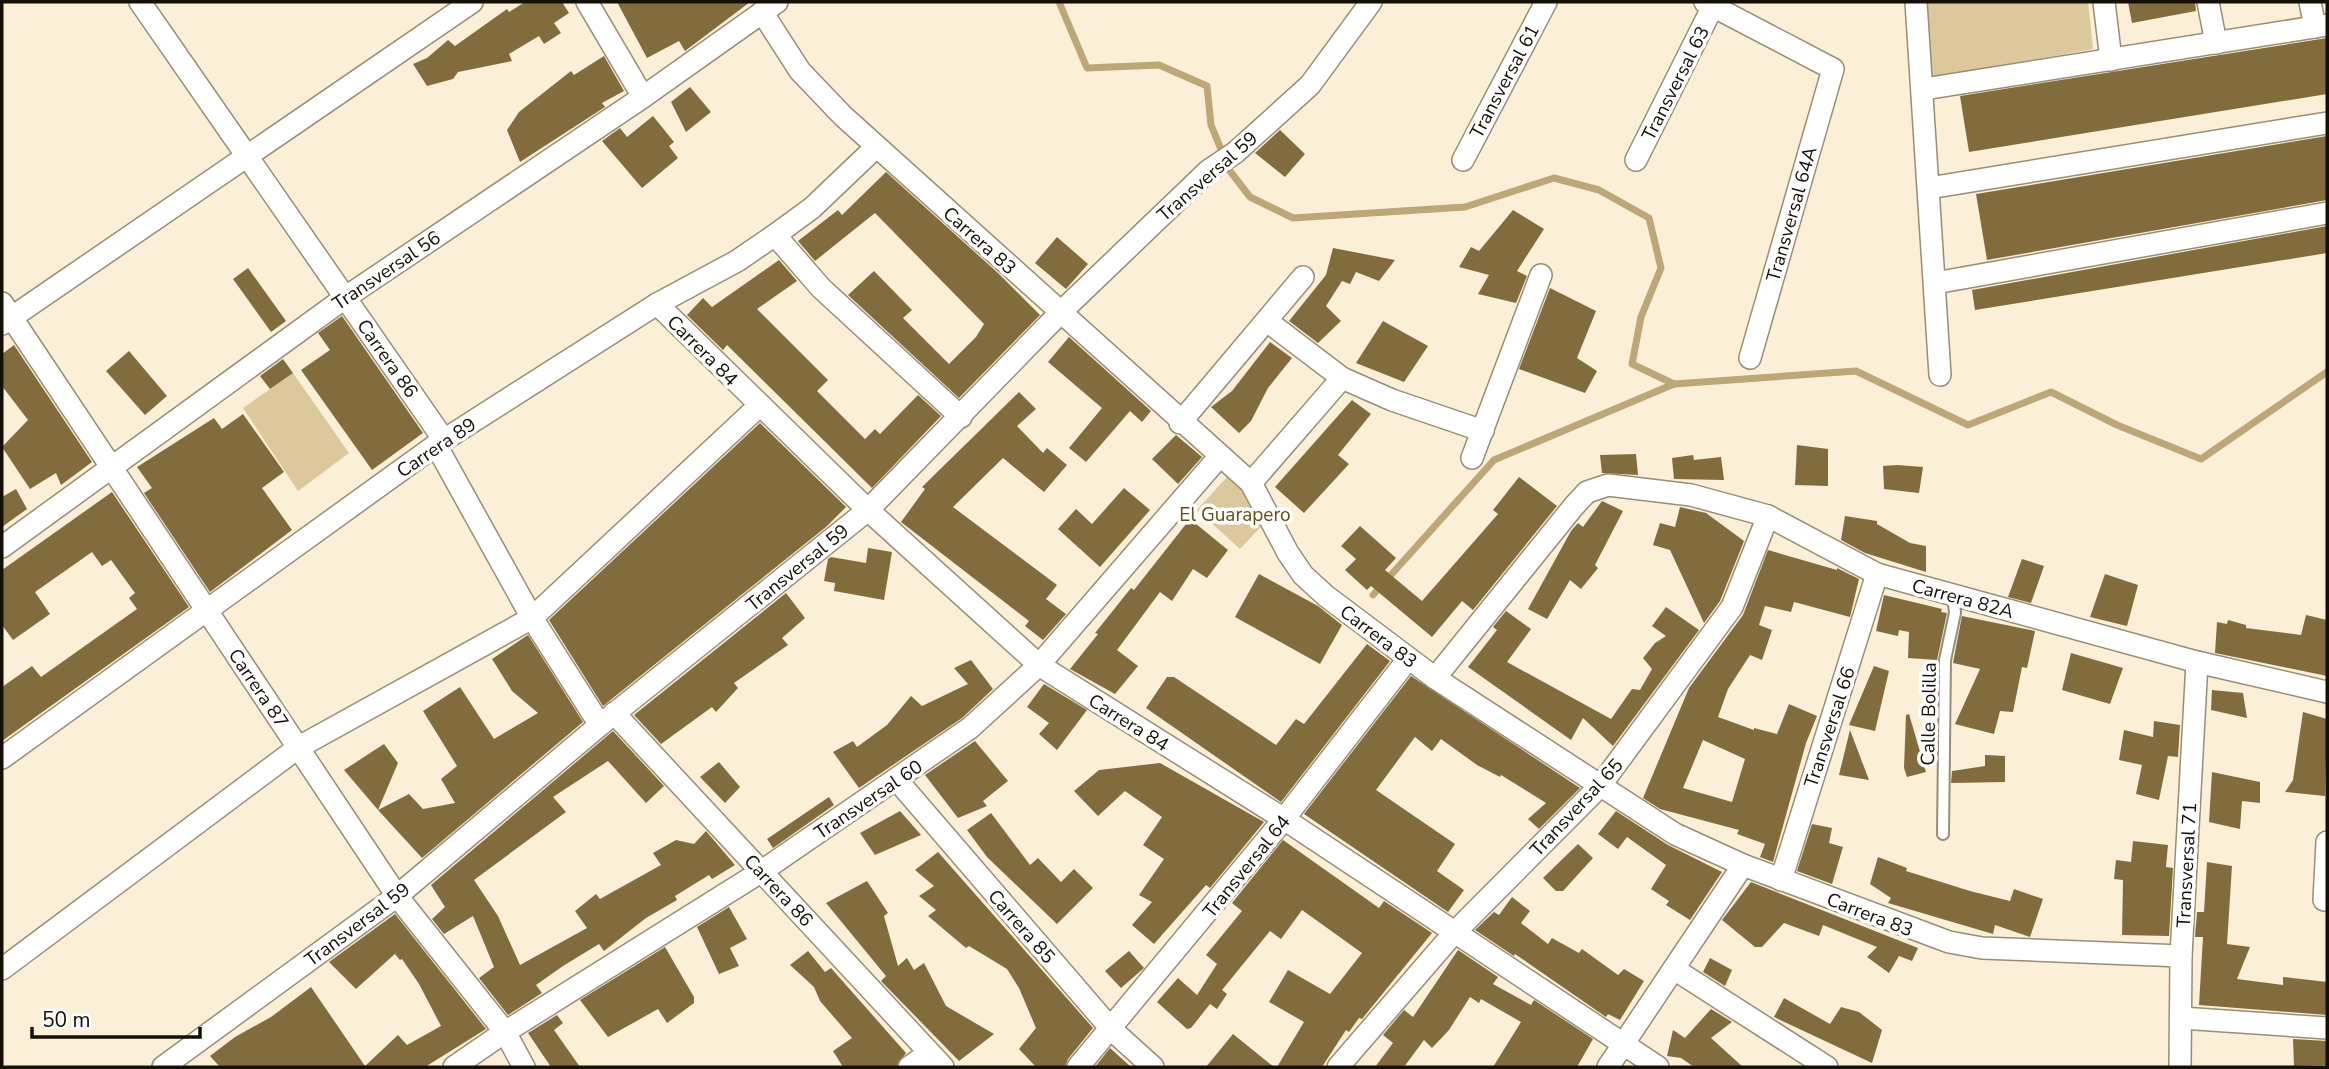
<svg xmlns="http://www.w3.org/2000/svg" width="2329" height="1069" font-family="'Nunito Sans',sans-serif">
<style>
.green{fill:#ddc89d}
.lines{fill:none;stroke-linecap:round;stroke-linejoin:round}
.stream{stroke:#bda677;stroke-width:7}
.building{fill:#826c3e;fill-rule:evenodd}
.lane-casing{stroke:#988d76;stroke-width:14}
.street-casing{stroke:#988d76;stroke-width:24}
.lane{stroke:#fff;stroke-width:10}
.street{stroke:#fff;stroke-width:21}
.labels{text-anchor:middle;stroke-width:7;stroke-linejoin:round;paint-order:stroke}
.street-label{font-size:19px;fill:#141008;stroke:#fff}
.park-label{font-size:19px;fill:#654d13;stroke:#fff}
</style>
<rect width="100%" height="100%" fill="#fbefd7"/>
<!-- green -->
<g class="green">
<polygon points="1923,2 2088,2 2093,49 1929,78"/>
<polygon points="293,373 349,453 298,491 243,408"/>
<polygon points="1227,477 1271,516 1240,549 1197,510"/>
</g>
<g class="lines">
<!-- stream -->
<g class="stream">
<polyline points="1059,2 1087,68 1159,65 1207,86 1211,125 1230,171 1250,197 1293,218 1465,207 1554,178 1599,190 1649,218 1661,268 1641,317 1632,364 1674,384"/>
<polyline points="1373,595 1494,460 1674,384 1856,371 1968,425 2051,392 2117,425 2201,459 2327,372"/>
</g>
</g>
<!-- building -->
<g class="building">
<polygon points="525,2 562,2 569,13 554,23 561,33 544,44 539,36 509,54 512,61 458,72 453,79 427,86 413,64 427,58 448,40 455,46 507,9 509,12"/>
<polygon points="617,2 750,2 685,51 679,41 647,58"/>
<polygon points="2128,2 2195,2 2196,11 2132,23"/>
<polygon points="2327,38 2327,94 1969,152 1960,96"/>
<polygon points="604,56 624,91 602,103 605,107 520,162 507,130 519,112 571,71 574,75"/>
<polygon points="690,87 711,112 686,132 671,102"/>
<polygon points="653,116 674,142 669,146 678,158 642,188 602,141 620,128 627,137"/>
<polygon points="1280,130 1305,154 1285,177 1255,153"/>
<polygon points="2327,136 2327,200 1987,260 1976,194"/>
<polygon points="886,172 998,273 1040,315 959,398 848,295 874,271 912,310 903,318 949,364 976,337 984,324 875,213 815,261 798,241 838,210 842,215"/>
<polygon points="1513,210 1544,229 1517,271 1527,276 1516,303 1478,294 1489,275 1459,267 1471,247 1479,251"/>
<polygon points="2327,226 2327,253 1975,310 1972,290"/>
<polygon points="1057,237 1088,264 1066,289 1035,263"/>
<polygon points="1333,248 1395,260 1379,281 1356,272 1350,284 1342,281 1326,306 1341,321 1318,343 1289,321 1326,275"/>
<polygon points="779,260 797,281 757,309 828,380 817,391 865,439 875,429 880,434 918,395 941,416 872,488 727,345 723,350 687,315 703,298 712,307"/>
<polygon points="248,268 286,321 271,332 233,279"/>
<polygon points="1550,288 1596,311 1577,358 1597,371 1585,393 1519,369"/>
<polygon points="342,316 423,433 372,470 301,370 330,350 318,333"/>
<polygon points="1383,321 1428,346 1404,382 1356,363"/>
<polygon points="1069,337 1151,411 1142,422 1130,411 1086,462 1069,448 1102,408 1048,362"/>
<polygon points="1270,342 1292,358 1268,388 1251,421 1239,433 1211,407 1232,391"/>
<polygon points="14,345 92,462 61,485 56,473 30,489 2,447 28,420 2,386 2,354"/>
<polygon points="129,351 167,396 145,415 106,371"/>
<polygon points="283,359 293,373 270,389 260,376"/>
<polygon points="1019,392 1036,409 1017,426 1043,453 1047,448 1067,465 1044,492 1003,458 953,507 1057,585 1046,599 1066,614 1043,640 1025,626 1029,621 901,522 925,489 922,487"/>
<polygon points="1352,400 1371,414 1338,455 1349,464 1304,513 1275,487"/>
<polygon points="243,414 284,472 262,488 292,530 210,592 144,493 152,488 137,467 214,418 222,429"/>
<polygon points="760,423 846,507 826,527 603,706 549,620"/>
<polygon points="1176,435 1202,457 1178,484 1152,459"/>
<polygon points="1797,445 1828,449 1828,486 1795,485"/>
<polygon points="1636,454 1638,475 1602,473 1600,455"/>
<polygon points="1693,455 1694,460 1721,457 1724,480 1674,479 1672,458"/>
<polygon points="1897,465 1923,467 1919,493 1884,489 1883,466"/>
<polygon points="1519,477 1557,506 1473,610 1462,601 1432,637 1371,586 1367,590 1345,570 1356,559 1341,546 1360,526 1396,558 1385,570 1422,601 1498,514 1493,510"/>
<polygon points="1124,488 1150,510 1100,567 1058,529 1076,509 1092,524"/>
<polygon points="16,489 27,509 2,527 2,497"/>
<polygon points="112,492 189,607 2,741 2,687 32,666 41,677 137,609 129,598 135,593 111,560 102,566 92,552 35,592 50,614 13,640 2,625 2,570"/>
<polygon points="1602,501 1623,511 1595,565 1598,568 1581,589 1570,580 1547,619 1528,609 1571,531 1578,523 1583,527"/>
<polygon points="1680,507 1706,513 1744,541 1720,601 1704,623 1670,550 1653,545 1660,523 1675,527"/>
<polygon points="1845,516 1877,521 1877,524 1910,543 1926,546 1926,572 1865,553 1841,540"/>
<polygon points="1190,519 1228,550 1207,578 1193,569 1172,601 1160,592 1117,650 1138,666 1115,694 1070,669 1098,634 1095,633 1131,588 1134,590"/>
<polygon points="868,548 892,552 884,600 834,591 835,583 824,581 828,559 831,557 866,563"/>
<path d="M 1768,550 L 1837,570 L 1837,568 L 1859,579 L 1850,617 L 1794,602 L 1791,612 L 1765,606 L 1759,625 L 1772,630 L 1762,660 L 1750,655 L 1728,689 L 1718,717 L 1754,730 L 1754,728 L 1777,734 L 1789,704 L 1817,716 L 1806,743 L 1773,862 L 1760,857 L 1765,844 L 1737,834 L 1739,830 L 1660,809 L 1643,798 L 1689,688 L 1743,615 ZM 1703,740 L 1745,759 L 1732,802 L 1683,788 Z"/>
<polygon points="2022,559 2044,566 2031,603 2008,597"/>
<polygon points="1259,574 1318,606 1342,625 1320,664 1235,617"/>
<polygon points="2105,574 2138,585 2127,626 2090,617"/>
<polygon points="786,593 805,618 782,638 788,645 734,683 738,688 716,712 712,707 661,744 634,715"/>
<polygon points="1884,595 1942,609 1941,612 1947,613 1937,660 1908,658 1909,632 1899,630 1898,636 1876,631"/>
<polygon points="1666,607 1699,630 1613,746 1583,718 1571,740 1468,667 1497,630 1493,627 1506,611 1531,629 1507,662 1611,719 1632,689 1640,690 1652,669 1643,658 1655,643 1666,636 1652,626"/>
<polygon points="2306,615 2327,620 2327,676 2215,653 2217,622 2227,624 2228,620 2246,625 2246,628 2301,635"/>
<polygon points="1962,616 2035,631 2027,668 2022,667 2013,712 2000,711 1994,734 1955,724 1980,669 1953,663"/>
<polygon points="528,635 583,722 422,858 378,810 409,794 423,809 455,803 441,779 457,766 423,711 460,687 494,739 538,713 512,691 492,659"/>
<polygon points="1367,644 1390,661 1281,802 1146,708 1167,677 1174,677 1276,745 1296,719 1304,724"/>
<polygon points="2071,653 2123,668 2110,704 2062,690"/>
<polygon points="971,660 993,689 962,718 859,788 833,752 853,741 857,747 887,725 911,696 922,706 968,684 954,668"/>
<polygon points="1874,666 1889,671 1875,731 1849,725"/>
<polygon points="1411,676 1580,788 1539,829 1528,819 1546,803 1501,775 1500,777 1477,765 1441,739 1432,751 1415,737 1376,790 1455,844 1437,871 1464,890 1448,912 1304,814"/>
<polygon points="1044,684 1087,710 1057,750 1039,734 1049,723 1027,707"/>
<polygon points="2212,690 2243,693 2247,718 2211,710"/>
<polygon points="2303,712 2327,719 2325,796 2285,792 2293,780"/>
<polygon points="1909,714 1926,772 1907,777 1904,768 1906,715"/>
<polygon points="2154,721 2180,725 2178,757 2168,756 2159,800 2136,794 2142,765 2119,760 2124,730 2153,737"/>
<polygon points="1850,730 1869,780 1839,775"/>
<polygon points="613,731 664,786 646,803 608,761 553,797 566,812 474,880 498,916 520,965 587,928 575,911 596,894 600,899 661,865 653,853 676,840 694,844 706,831 735,865 712,879 709,875 675,896 677,900 646,918 604,951 599,944 563,966 536,985 542,993 508,1015 479,978 494,967 473,916 444,934 432,919 445,907 431,885"/>
<polygon points="975,741 1008,781 983,801 987,806 958,818 925,775"/>
<polygon points="384,744 398,763 378,810 344,770"/>
<polygon points="1985,755 2005,756 2005,782 1951,783 1952,771 1985,766"/>
<polygon points="719,762 740,787 725,803 700,777"/>
<polygon points="1160,763 1264,822 1210,888 1206,885 1154,944 1132,925 1152,902 1139,895 1164,859 1143,845 1162,817 1125,791 1098,816 1074,791 1099,770"/>
<polygon points="2212,772 2260,782 2260,803 2242,801 2240,829 2209,822"/>
<polygon points="829,797 834,805 773,848 767,839"/>
<polygon points="900,811 921,835 875,855 860,833"/>
<polygon points="1616,811 1668,845 1722,872 1690,920 1666,905 1669,901 1651,889 1666,865 1627,837 1618,849 1598,834"/>
<polygon points="991,813 1030,865 1038,858 1061,882 1074,869 1093,888 1057,924 987,857 967,830"/>
<polygon points="1812,824 1832,828 1829,843 1843,847 1832,884 1797,871"/>
<polygon points="1283,840 1379,908 1384,901 1432,933 1362,1019 1359,1018 1349,1032 1346,1030 1322,1067 1277,1067 1304,1022 1269,1002 1288,970 1330,994 1362,953 1302,910 1281,939 1270,931 1222,990 1227,994 1217,1009 1210,1004 1191,1028 1187,1029 1157,1002 1178,978 1197,995 1217,964 1206,955 1242,911 1232,903"/>
<polygon points="2133,841 2168,845 2166,867 2173,868 2169,936 2122,935 2123,880 2114,879 2116,860 2131,862"/>
<polygon points="1578,844 1593,858 1563,891 1556,891 1543,878"/>
<polygon points="938,852 1093,1028 1068,1059 1065,1067 1036,1067 1019,1049 1036,1028 1019,988 1007,969 969,946 966,948 928,916 936,910 919,896 934,886 915,870"/>
<polygon points="1878,857 1907,868 1906,871 1970,891 2010,901 2014,889 2043,899 2030,937 1995,925 1993,934 1888,903 1891,898 1870,884"/>
<polygon points="2207,862 2232,866 2227,944 2250,947 2237,979 2283,985 2283,977 2327,982 2327,1015 2199,1005 2203,937 2195,937 2197,912 2204,912"/>
<polygon points="867,881 888,913 884,916 898,966 907,958 914,970 924,963 946,1006 994,1034 959,1061 881,981 886,976 826,903"/>
<polygon points="1751,882 1918,948 1912,961 1899,956 1889,973 1867,957 1877,947 1823,925 1819,936 1784,923 1762,947 1755,947 1722,920"/>
<polygon points="1512,897 1530,911 1521,923 1548,944 1552,938 1579,953 1582,949 1618,975 1624,969 1644,981 1620,1020 1608,1014 1606,1017 1515,954 1514,956 1475,930 1494,912 1499,915"/>
<polygon points="729,907 747,939 730,948 739,966 719,974 697,927"/>
<polygon points="395,914 486,1029 425,1067 220,1067 210,1056 235,1037 271,1017 311,987 365,1066 398,1035 407,1045 441,1026 419,984 402,959 400,960 395,954 397,952 356,989 329,962"/>
<polygon points="665,947 694,997 694,1003 667,1023 658,1009 608,1037 580,1000"/>
<polygon points="1458,950 1498,977 1493,984 1531,1005 1534,1000 1593,1039 1577,1067 1493,1067 1521,1022 1481,999 1479,1003 1470,997 1449,1030 1432,1048 1424,1040 1404,1067 1375,1067 1393,1043 1383,1035 1404,1010 1413,1017"/>
<polygon points="808,951 825,972 831,968 906,1053 896,1067 843,1067 833,1051 852,1038 820,1001 814,987 790,965"/>
<polygon points="1129,951 1144,968 1121,988 1105,971"/>
<polygon points="1710,958 1732,970 1725,986 1703,972"/>
<polygon points="1784,998 1830,1024 1841,1007 1859,1012 1882,1030 1872,1063 1774,1017"/>
<polygon points="1711,1009 1732,1022 1711,1038 1743,1067 1694,1067 1681,1058 1667,1056 1673,1030 1685,1038"/>
<polygon points="557,1015 563,1023 554,1030 580,1067 551,1067 528,1033"/>
<polygon points="1233,1034 1274,1067 1206,1067"/>
<polygon points="2293,1039 2327,1041 2327,1065 2294,1066"/>
<polygon points="1110,1048 1131,1067 1095,1067"/>
</g>
<g class="lines">
<!-- lane casing -->
<g class="lane-casing">
<polyline id="lane" points="1943,834 1945,660 1955,613 1953,595"/>
</g>
<!-- street casing -->
<g class="street-casing">
<g id="street">
<polyline points="140,2 444,440 436,445 532,618 600,725"/>
<polyline points="587,2 643,97"/>
<polyline points="1705,2 1833,69 1750,358"/>
<polyline points="1916,2 1940,375"/>
<polyline points="2104,2 2111,60"/>
<polyline points="2208,2 2216,43"/>
<polyline points="2310,2 2315,27"/>
<polyline points="762,12 800,71 843,116 1251,483 1288,553 1303,575 1326,596 1435,678 1675,834 1743,865 1949,942 1982,948 2181,956"/>
<polyline points="1924,89 2327,25"/>
<polyline points="1463,160 1546,2"/>
<polyline points="1636,160 1713,6"/>
<polyline points="1929,188 2327,123"/>
<polyline points="775,235 821,288 961,417"/>
<polyline points="1935,283 2327,213"/>
<polyline points="2,303 397,896 505,1032 524,1067"/>
<polyline points="657,304 868,510 1039,665 1284,819 1658,1067"/>
<polyline points="1267,321 1342,378 1392,400 1483,431"/>
<polyline points="2,324 472,2"/>
<polyline points="1180,423 1303,277"/>
<polyline points="1472,458 1541,275"/>
<polyline points="1251,483 1342,378"/>
<polyline points="2,547 346,297 643,97 777,2"/>
<polyline points="1435,678 1574,506 1587,492 1608,485 1691,495 1768,516 1877,574 2197,662 2327,692"/>
<polyline points="614,713 943,1067"/>
<polyline points="2,758 436,445 657,304 737,261 775,235 812,208 876,147"/>
<polyline points="897,780 1112,1030 1153,1067"/>
<polyline points="1781,880 1877,574"/>
<polyline points="2324,900 2327,842"/>
<polyline points="2,969 299,747 532,618 760,405"/>
<polyline points="1674,969 1827,1067"/>
<polyline points="2181,1018 2327,1028"/>
<polyline points="163,1067 397,896 600,725 868,510 1061,312 1208,171 1236,152 1310,85 1371,2"/>
<polyline points="454,1067 505,1032 762,871 970,728 1039,665 1219,457"/>
<polyline points="909,1067 929,1053"/>
<polyline points="1078,1067 1284,819 1408,659"/>
<polyline points="1338,1067 1453,934 1600,786 1732,607 1768,516"/>
<polyline points="1608,1067 1743,865"/>
<polyline points="2180,1067 2181,956 2197,662"/>
</g>
</g>
<!-- lane -->
<use href="#lane" class="lane"/>
<!-- street -->
<use href="#street" class="street"/>
</g>
<g class="labels">
<!-- street labels -->
<g class="street-label">
<text transform="translate(1504 81) rotate(-62)" y="7">Transversal 61</text>
<text transform="translate(1675 83) rotate(-63)" y="7">Transversal 63</text>
<text transform="translate(1207 176) rotate(-41)" y="7">Transversal 59</text>
<text transform="translate(1791 214) rotate(-74)" y="7">Transversal 64A</text>
<text transform="translate(980 240) rotate(42)" y="7">Carrera 83</text>
<text transform="translate(386 270) rotate(-34)" y="7">Transversal 56</text>
<text transform="translate(703 350) rotate(45)" y="7">Carrera 84</text>
<text transform="translate(388 358) rotate(55)" y="7">Carrera 86</text>
<text transform="translate(436 447) rotate(-34)" y="7">Carrera 89</text>
<text transform="translate(797 567) rotate(-39)" y="7">Transversal 59</text>
<text transform="translate(1963 598) rotate(15)" y="7">Carrera 82A</text>
<text transform="translate(1379 636) rotate(37)" y="7">Carrera 83</text>
<text transform="translate(259 688) rotate(56)" y="7">Carrera 87</text>
<text transform="translate(1928 714) rotate(-89)" y="7">Calle Bolilla</text>
<text transform="translate(1129 722) rotate(32)" y="7">Carrera 84</text>
<text transform="translate(1829 727) rotate(-72)" y="7">Transversal 66</text>
<text transform="translate(868 799) rotate(-34)" y="7">Transversal 60</text>
<text transform="translate(1576 807) rotate(-47)" y="7">Transversal 65</text>
<text transform="translate(2186 865) rotate(-87)" y="7">Transversal 71</text>
<text transform="translate(1246 866) rotate(-51)" y="7">Transversal 64</text>
<text transform="translate(779 890) rotate(47)" y="7">Carrera 86</text>
<text transform="translate(1870 914) rotate(21)" y="7">Carrera 83</text>
<text transform="translate(357 924) rotate(-37)" y="7">Transversal 59</text>
<text transform="translate(1022 926) rotate(49)" y="7">Carrera 85</text>
</g>
<!-- park labels -->
<g class="park-label">
<text x="1235" y="521">El Guarapero</text>
</g>
</g>
<!-- border -->
<rect width="2329" height="1069" fill="none" stroke="#141008" stroke-width="7"/>
<!-- scale -->
<path d="M32 1027v10h168v-10" fill="none" stroke="#141008" stroke-width="3.5"/>
<text x="42" y="1027" font-size="21" fill="#141008" stroke="#ffffff" stroke-width="5" paint-order="stroke">50 m</text>
</svg>
